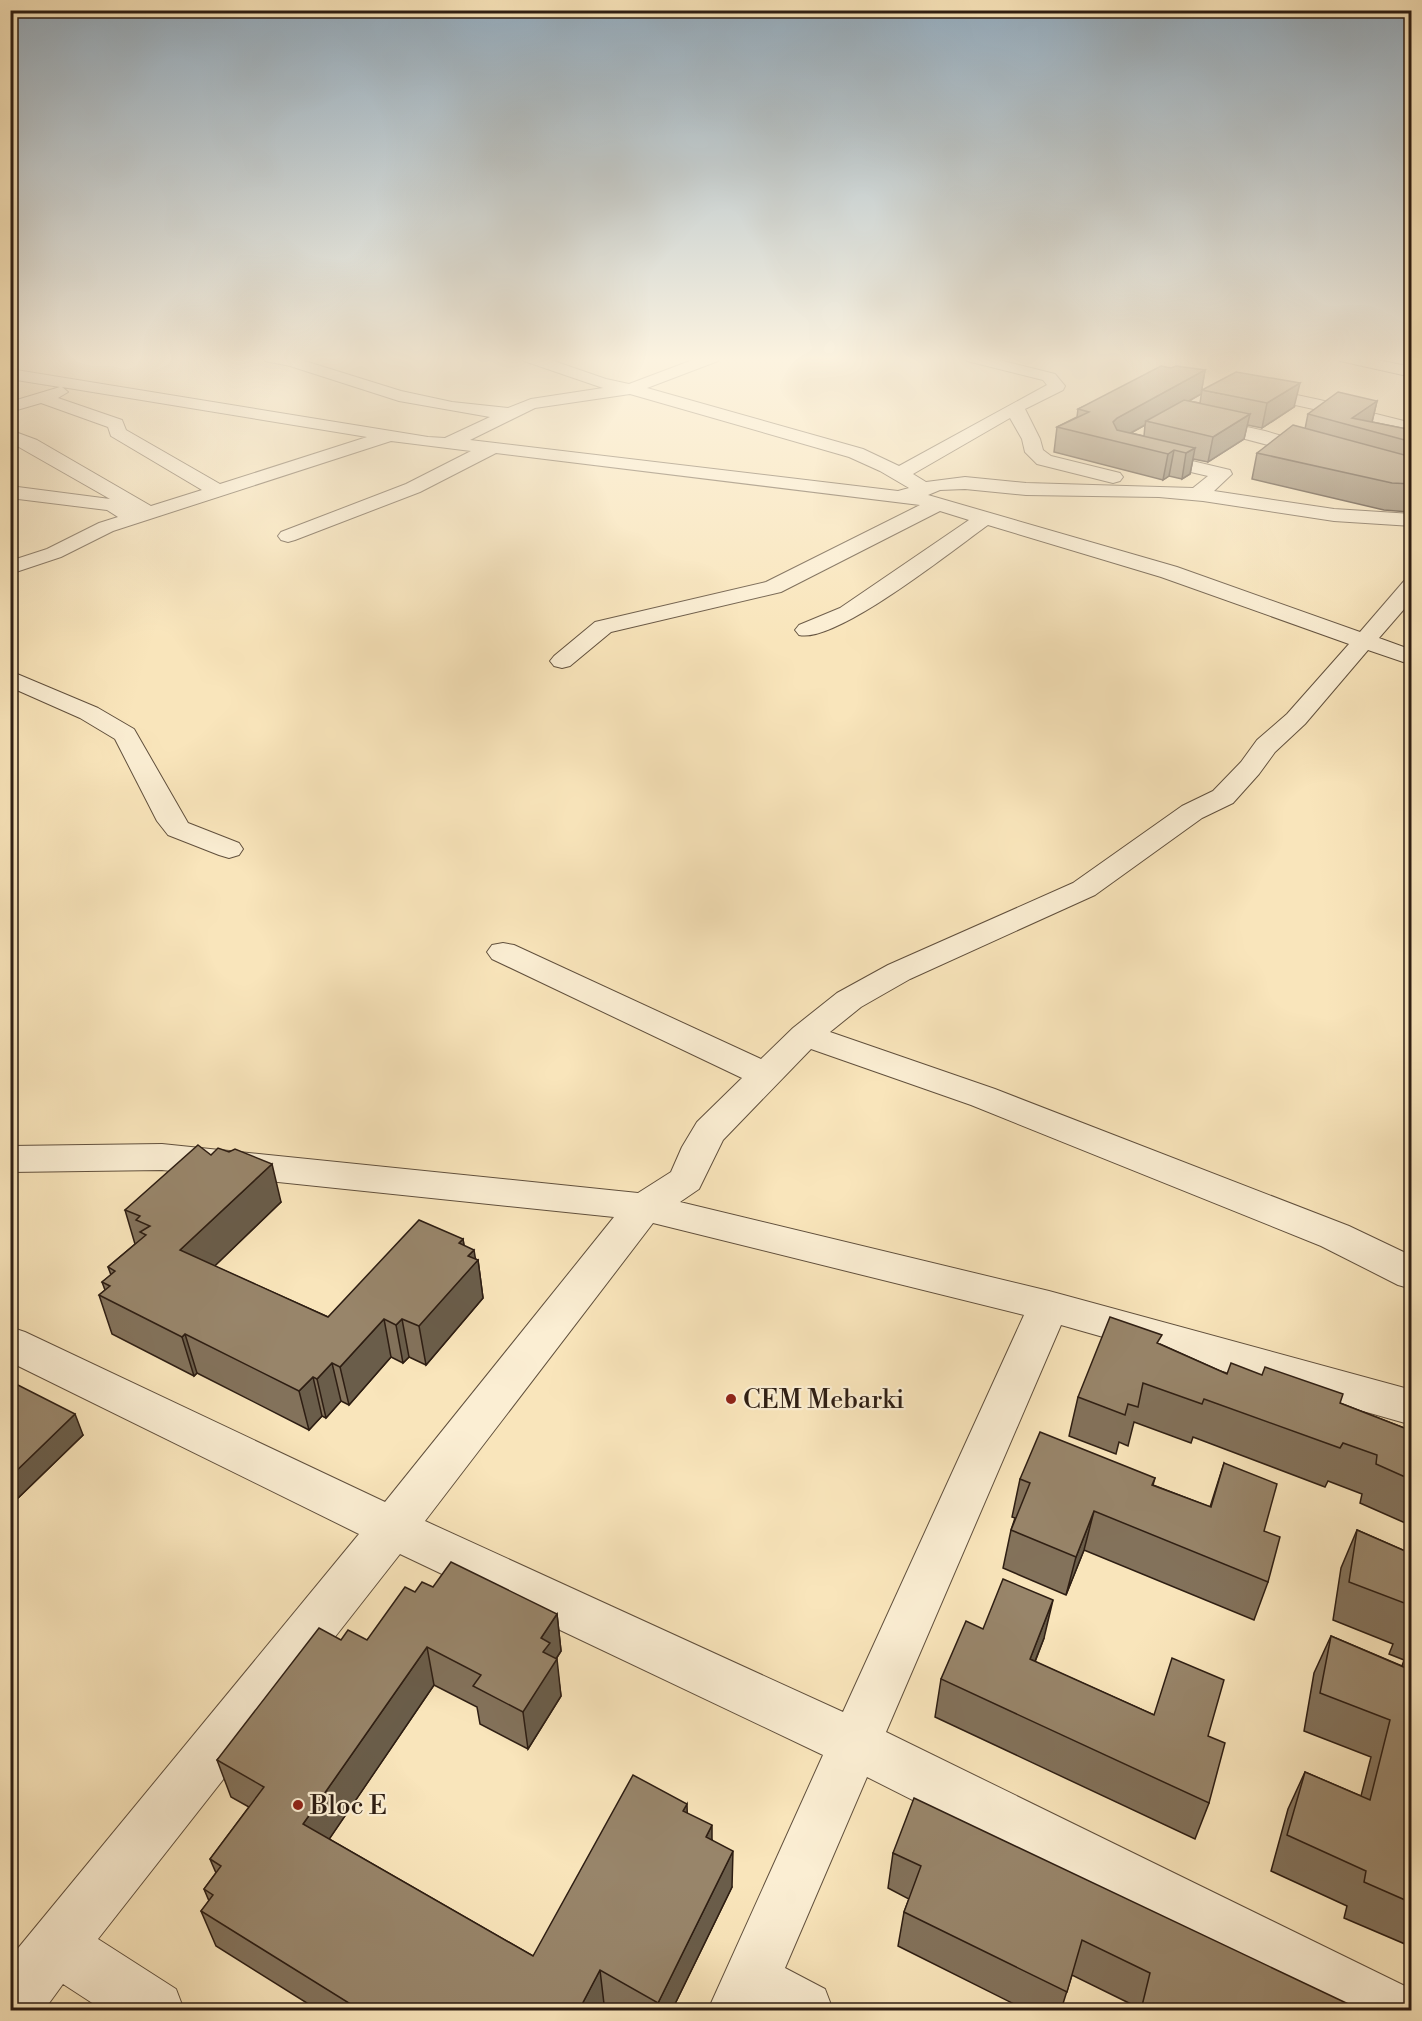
<svg xmlns="http://www.w3.org/2000/svg" width="1422" height="2021" font-family="'Libre Bodoni',serif">
<style>
.lines{fill:none;stroke-linecap:round;stroke-linejoin:round}
.minor-casing{stroke:#61503d;stroke-width:2}
.major-casing{stroke:#2e1e13;stroke-width:2}
.minor{fill:#fbeed3;fill-rule:evenodd}
.major{fill:#f9e5bb;fill-rule:evenodd}
.wall{fill:#83725b;stroke:#2e1e13;stroke-width:1.5;fill-rule:evenodd}
.shaded-wall{fill:#6a5d4a;stroke:#2e1e13;stroke-width:1.5}
.building{fill:#98856a;stroke:#2e1e13;stroke-width:1.5}
.poi-dot{fill:#8f2418;stroke:#fbeed3;stroke-width:2}
.labels{text-anchor:middle;stroke-width:4.5;stroke-linejoin:round;paint-order:stroke}
.near-poi-label{font-size:26px;fill:#2e1e13;stroke:#fbeed3;text-anchor:start}
</style>
<rect width="100%" height="100%" fill="#f9e5bb"/>
<filter id="stains"><feTurbulence type="fractalNoise" baseFrequency=".00333" numOctaves="4"/><feColorMatrix values="0 0 0 0 .2 0 0 0 0 .09 0 0 0 0 .02 0 0 0 .5 -.17"/></filter>
<radialGradient id="worn" r=".72"><stop offset=".6" stop-color="#630" stop-opacity="0"/><stop offset="1" stop-color="#630" stop-opacity=".3"/></radialGradient>
<g class="lines">
<!-- minor casing -->
<g class="minor-casing">
<g id="minor">
<path d="M 263,358 L 295,358 L 401,391 L 452,402 L 508,408 L 531,399 L 603,388 L 524,361 L 522,358 L 545,358 L 606,379 L 629,384 L 698,358 L 720,358 L 718,361 L 647,388 L 863,449 L 899,466 L 1047,385 L 1043,380 L 967,361 L 965,358 L 991,358 L 1055,374 L 1065,386 L 1063,390 L 1025,409 L 1040,439 L 1043,450 L 1051,456 L 1120,473 L 1123,477 L 1120,481 L 1113,483 L 1037,464 L 1025,452 L 1022,439 L 1010,418 L 913,474 L 926,482 L 965,477 L 1026,483 L 1193,488 L 1208,476 L 1139,460 L 1137,456 L 1139,452 L 1146,450 L 1230,470 L 1232,474 L 1214,491 L 1334,509 L 1412,514 L 1412,526 L 1334,521 L 1203,501 L 1159,497 L 1026,495 L 965,489 L 940,490 L 928,495 L 1177,567 L 1360,632 L 1404,581 L 1412,580 L 1412,600 L 1379,638 L 1412,650 L 1412,665 L 1368,650 L 1305,724 L 1275,752 L 1259,774 L 1233,803 L 1202,818 L 1095,895 L 910,979 L 861,1007 L 830,1032 L 995,1089 L 1349,1226 L 1412,1256 L 1412,1289 L 1398,1285 L 1321,1246 L 971,1105 L 811,1049 L 723,1140 L 699,1189 L 680,1202 L 1049,1291 L 1412,1390 L 1412,1425 L 1061,1325 L 886,1732 L 1411,1989 L 1412,2010 L 1329,2010 L 867,1777 L 785,1968 L 825,1989 L 833,2010 L 708,2010 L 823,1755 L 400,1554 L 98,1939 L 176,1989 L 184,2010 L 103,2010 L 63,1984 L 47,2006 L 48,2010 L 10,2010 L 10,1958 L 359,1534 L 10,1362 L 10,1327 L 25,1332 L 385,1502 L 614,1217 L 162,1170 L 10,1172 L 10,1146 L 162,1144 L 638,1193 L 671,1172 L 682,1147 L 697,1122 L 742,1078 L 492,959 L 487,952 L 492,945 L 503,943 L 514,945 L 761,1059 L 793,1028 L 837,993 L 888,965 L 1073,883 L 1182,806 L 1213,791 L 1241,762 L 1257,740 L 1287,714 L 1349,644 L 1161,577 L 988,525 C 954,549 836,644 799,635 L 795,630 L 799,625 L 840,608 L 969,520 L 940,511 L 781,592 L 611,632 L 570,666 L 562,668 L 554,666 L 550,661 L 554,656 L 595,622 L 766,582 L 920,505 L 496,453 L 420,492 L 295,540 L 288,542 L 281,540 L 278,536 L 281,532 L 406,484 L 471,451 L 391,441 L 113,531 L 61,557 L 10,574 L 10,561 L 47,549 L 99,523 L 118,517 L 107,510 L 10,498 L 10,486 L 110,499 L 10,442 L 10,430 L 37,440 L 151,506 L 202,490 L 111,436 L 108,427 L 41,403 L 10,412 L 10,402 L 60,387 L 10,379 L 10,369 L 428,437 L 445,438 L 490,417 L 399,401 L 290,366 L 265,361 ZM 62,387 L 367,437 L 220,484 L 126,430 L 122,420 L 58,398 L 68,392 ZM 630,394 L 849,457 L 880,471 L 909,488 L 898,491 L 470,440 L 535,408 ZM 653,1223 L 1024,1315 L 843,1712 L 425,1521 Z"/>
<polygon points="1236,382 1320,400 1412,423 1412,434 1318,410 1236,392 1228,393 1165,430 1153,430 1150,426 1153,422 1217,385"/>
<polygon points="1202,417 1265,431 1323,448 1326,452 1323,456 1317,458 1196,426 1193,422 1196,418"/>
<polygon points="10,671 98,708 134,729 188,823 239,843 243,849 239,855 229,858 219,855 168,835 157,821 115,739 80,718 10,687"/>
</g>
</g>
<!-- major casing -->
<g class="major-casing">
<polygon id="major" points="1338,358 1367,358 1412,367 1412,377 1340,361"/>
</g>
<!-- minor -->
<use href="#minor" class="minor"/>
<!-- major -->
<use href="#major" class="major"/>
</g>
<!-- wall -->
<g class="wall">
<path d="M 1171,368 L 1205,370 L 1201,394 L 1189,401 L 1200,403 L 1202,390 L 1294,407 L 1262,428 L 1247,425 L 1244,439 L 1208,462 L 1193,459 L 1190,474 L 1182,479 L 1169,476 L 1163,480 L 1054,452 L 1057,427 L 1077,417 L 1078,409 ZM 1145,425 L 1144,436 L 1131,433 Z"/>
<polygon points="1377,401 1372,422 1412,430 1412,509 1409,512 1384,510 1252,479 1257,453 1305,429 1308,414"/>
<polygon points="211,1155 281,1202 214,1266 328,1317 463,1239 464,1246 475,1259 478,1260 483,1298 426,1365 409,1357 403,1363 391,1357 349,1405 341,1401 326,1418 322,1416 309,1430 197,1373 194,1376 112,1334 99,1295 105,1290 102,1282 111,1275 108,1267 135,1244 125,1210"/>
<polygon points="1160,1344 1227,1374 1340,1403 1412,1431 1412,1526 1360,1503 1362,1494 1328,1481 1325,1487 1193,1437 1191,1443 1134,1422 1128,1446 1119,1442 1116,1454 1069,1436 1078,1397"/>
<polygon points="10,1381 83,1435 17,1499 10,1496"/>
<polygon points="1224,1463 1264,1531 1268,1582 1254,1620 1084,1550 1066,1595 1003,1568 1011,1530 1015,1518 1012,1517 1020,1479 1155,1478 1153,1485 1210,1507"/>
<polygon points="1357,1530 1412,1554 1412,1947 1344,1918 1347,1906 1271,1871 1288,1809 1305,1772 1361,1796 1371,1757 1304,1731 1314,1673 1331,1636 1402,1666 1404,1660 1389,1654 1393,1644 1333,1620 1341,1568"/>
<polygon points="433,1587 557,1614 561,1651 556,1659 561,1696 528,1749 480,1724 477,1707 434,1685 329,1839 533,1956 687,1813 712,1840 732,1887 672,2010 616,2010 604,2004 600,2010 318,2010 216,1946 201,1911 209,1901 204,1889 216,1873 210,1859 249,1807 231,1797 217,1760 341,1640 367,1640 415,1592"/>
<polygon points="983,1629 1044,1638 1035,1662 1154,1715 1208,1736 1209,1803 1195,1839 935,1717 941,1679"/>
<polygon points="893,1853 1361,2010 1136,2010 1137,2007 1072,1975 1061,2010 1026,2010 898,1946 904,1912 909,1899 888,1888"/>
</g>
<!-- shaded-wall -->
<g class="shaded-wall">
<polygon points="1205,370 1201,394 1151,422 1146,421 1145,425 1116,441 1113,422 1117,418"/>
<polygon points="1300,383 1294,407 1262,428 1267,403"/>
<polygon points="1377,401 1371,426 1352,418"/>
<polygon points="1250,414 1244,439 1208,462 1213,437"/>
<polygon points="1195,448 1190,474 1182,479 1186,453"/>
<polygon points="1174,450 1169,476 1163,480 1168,454"/>
<polygon points="272,1164 281,1202 191,1289 180,1250"/>
<polygon points="463,1239 468,1271 468,1256 474,1250 476,1262 478,1260 483,1298 426,1365 419,1326 459,1243"/>
<polygon points="384,1319 391,1357 349,1405 340,1367"/>
<polygon points="402,1319 409,1357 403,1363 396,1325"/>
<polygon points="185,1334 197,1373 194,1376 182,1337"/>
<polygon points="332,1363 341,1401 326,1418 317,1379"/>
<polygon points="313,1377 322,1416 309,1430 299,1391"/>
<polygon points="75,1414 83,1435 17,1499 10,1485 10,1477"/>
<polygon points="1094,1511 1084,1550 1066,1595 1076,1557"/>
<polygon points="1053,1600 1044,1638 1021,1697 1030,1659"/>
<polygon points="557,1614 561,1651 552,1665 557,1659 561,1696 528,1749 523,1712 541,1638"/>
<polygon points="427,1647 434,1685 315,1860 303,1824"/>
<polygon points="687,1804 688,1840 683,1811"/>
<polygon points="712,1825 712,1861 706,1837"/>
<polygon points="733,1851 732,1887 672,2010 659,2010 658,2003"/>
<polygon points="600,1970 604,2004 600,2010 579,2010"/>
</g>
<!-- building -->
<g class="building">
<polygon points="1161,366 1171,368 1176,366 1205,370 1117,418 1113,422 1117,430 1195,448 1186,453 1174,450 1168,454 1057,427 1089,412 1078,409"/>
<polygon points="1236,372 1300,383 1267,403 1202,390"/>
<polygon points="1338,392 1377,401 1352,418 1412,430 1412,442 1308,414"/>
<polygon points="1184,400 1250,414 1213,437 1146,421"/>
<polygon points="1293,425 1412,457 1412,484 1392,483 1257,453"/>
<polygon points="198,1145 211,1155 218,1148 229,1152 235,1149 272,1164 180,1250 328,1317 419,1220 463,1239 459,1243 474,1250 468,1256 478,1260 419,1326 402,1319 396,1325 384,1319 340,1367 332,1363 317,1379 313,1377 299,1391 185,1334 182,1337 99,1295 110,1286 102,1282 115,1271 108,1267 146,1235 140,1232 150,1226 136,1220 140,1216 125,1210"/>
<polygon points="1110,1317 1162,1335 1157,1343 1227,1374 1231,1363 1262,1375 1265,1367 1343,1394 1340,1403 1412,1431 1412,1480 1376,1464 1377,1455 1343,1443 1340,1448 1204,1399 1202,1404 1143,1383 1138,1407 1128,1404 1125,1415 1078,1397"/>
<polygon points="10,1381 75,1414 10,1477"/>
<polygon points="1040,1432 1155,1478 1152,1485 1211,1507 1224,1463 1277,1484 1264,1531 1280,1537 1268,1582 1094,1511 1076,1557 1011,1530 1030,1483 1020,1479"/>
<polygon points="1357,1530 1412,1554 1412,1606 1349,1582"/>
<polygon points="451,1562 557,1614 541,1638 550,1643 543,1652 557,1659 523,1712 473,1686 481,1675 427,1647 303,1824 533,1956 633,1775 687,1804 683,1811 712,1825 706,1837 733,1851 658,2003 600,1970 579,2010 360,2010 201,1911 213,1895 204,1889 221,1866 210,1859 264,1787 217,1760 319,1628 341,1640 348,1630 367,1640 405,1587 415,1592 422,1582 433,1587"/>
<polygon points="1003,1579 1053,1600 1030,1659 1154,1715 1172,1658 1224,1680 1208,1736 1225,1743 1209,1803 941,1679 966,1621 983,1629"/>
<polygon points="1412,1606 1412,1617 1407,1616"/>
<polygon points="1331,1636 1408,1669 1412,1657 1412,1903 1364,1882 1366,1871 1287,1835 1305,1772 1370,1800 1390,1720 1320,1693"/>
<polygon points="914,1798 1361,2010 1141,2010 1150,1973 1082,1940 1067,1992 904,1912 921,1866 893,1853"/>
</g>
<!-- sky -->
<linearGradient id="sky" x2="0" y2="1"><stop stop-color="#93acbf"/><stop offset="0.56" stop-color="#fcf3e0"/><stop offset="1" stop-color="#fcf3e0" stop-opacity="0"/></linearGradient>
<rect width="1422" height="641" fill="url(#sky)"/>
<!-- markers -->
<g class="poi-dot">
<circle cx="731" cy="1399" r="6"/>
<circle cx="298" cy="1805" r="6"/>
</g>
<g class="labels">
<!-- near-poi labels -->
<g class="near-poi-label">
<text x="743" y="1408">CEM Mebarki</text>
<text x="310" y="1814">Bloc E</text>
</g>
</g>
<!-- margin -->
<rect width="1422" height="2021" fill="none" stroke="#f9e5bb" stroke-width="36"/>
<rect x="12" y="12" width="1398" height="1997" fill="none" stroke="#2e1e13" stroke-width="3"/>
<rect x="18" y="18" width="1386" height="1985" fill="none" stroke="#2e1e13" stroke-width="1.5"/>
<rect width="100%" height="100%" filter="url(#stains)"/>
<rect width="100%" height="100%" fill="url(#worn)"/>
</svg>
